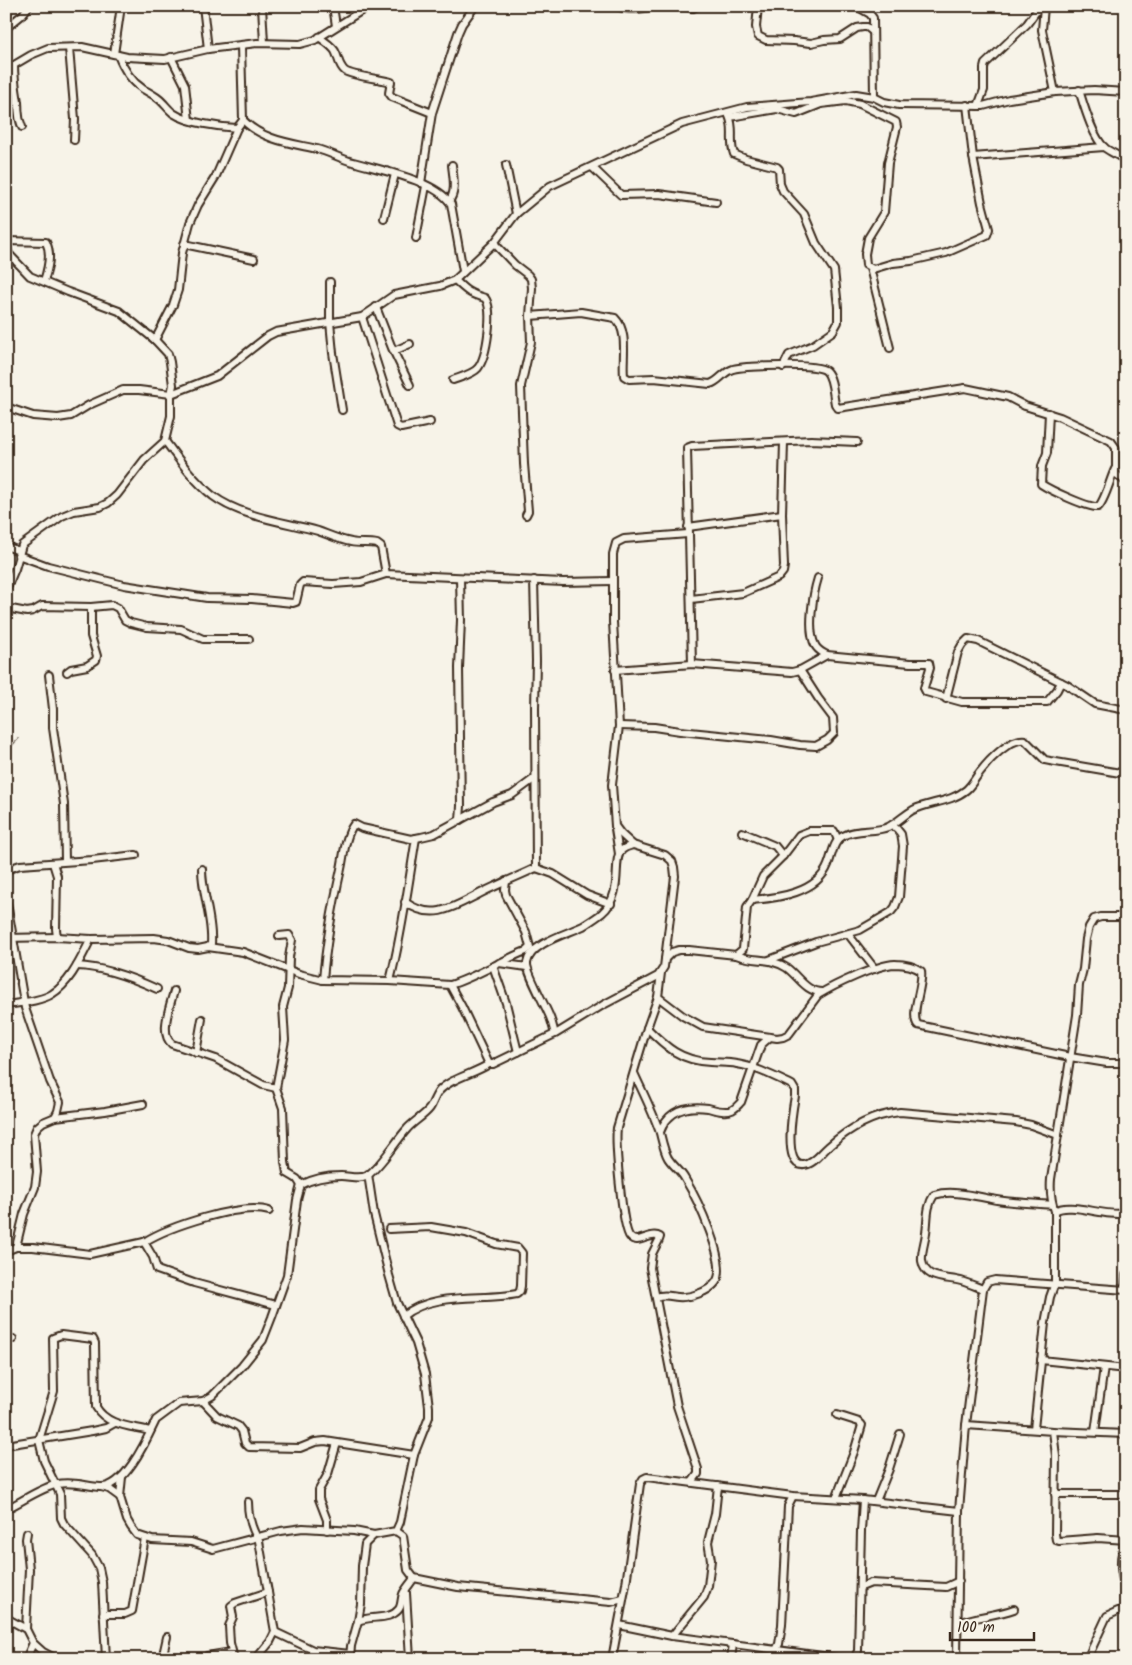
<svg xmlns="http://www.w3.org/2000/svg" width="1132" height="1665" font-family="Kalam,sans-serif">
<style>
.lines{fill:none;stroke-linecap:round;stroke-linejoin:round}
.stream{stroke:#84786c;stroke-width:2}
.minor-casing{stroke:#3b2a1e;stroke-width:10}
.minor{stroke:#f7f3e8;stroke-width:6}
</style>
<rect width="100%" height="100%" fill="#f7f3e8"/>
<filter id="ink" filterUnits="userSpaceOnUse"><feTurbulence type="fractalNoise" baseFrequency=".02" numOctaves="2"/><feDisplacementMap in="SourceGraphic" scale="10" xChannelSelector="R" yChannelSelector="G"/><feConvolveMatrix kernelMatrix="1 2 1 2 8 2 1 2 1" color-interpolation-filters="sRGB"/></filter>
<g filter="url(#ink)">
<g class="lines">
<!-- stream -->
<polyline class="stream" points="6,751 18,739"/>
<!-- minor casing -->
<g class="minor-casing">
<g id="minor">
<polyline points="203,6 208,49"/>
<polyline points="262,6 264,43"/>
<polyline points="333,6 336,26"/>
<path d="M 617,6 C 630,11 642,9 655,6"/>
<polyline points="683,6 693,8 697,6"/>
<polyline points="758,6 756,27 758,36 766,40 794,41 811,43 824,40 840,39 857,28 863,27 867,27 873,32"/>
<polyline points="856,6 870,14 873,18 874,97"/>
<polyline points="1044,6 1042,30 1055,92"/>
<polyline points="6,28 22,15 29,6"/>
<path d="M 319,37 C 324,41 334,47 336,53 C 339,60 339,66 345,71 C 352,76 381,79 391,82 L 389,93 L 392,97 L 432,113"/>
<path d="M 241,46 L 243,120 C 262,140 291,143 317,149 C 329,152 341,159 353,162 C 380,170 435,180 451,204 L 463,271"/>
<polyline points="69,48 75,119 74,140"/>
<polyline points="114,54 121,6"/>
<path d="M 118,55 C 123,68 131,81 143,89 C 148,92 154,95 159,99 C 164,103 168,109 173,113 C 188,123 219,127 237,128 L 243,120"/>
<polyline points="171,57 185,85 189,120"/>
<path d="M 14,65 C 14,78 16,90 18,102 C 19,114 17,115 22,127"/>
<polyline points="6,67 14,65 31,55 48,48 82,47 127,57 165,59 208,49 257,43 300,44 315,40 369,6"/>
<path d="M 1079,90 C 1084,106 1093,138 1105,148 C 1112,153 1120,156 1126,161"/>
<polyline points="978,106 984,90 984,68 985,64 1027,24 1040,6"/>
<path d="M 729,116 C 735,128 729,142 734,154 L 746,159 L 777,167 L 779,169 L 780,184 L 783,191 L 804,214 L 816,243 L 834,270 L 838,307 L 838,322 L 833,331 L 813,345 L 789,355 L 783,367"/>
<polyline points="730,117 777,109 796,114 821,104 846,101 860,104 896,122 897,127 888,163 884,212 868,238 865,254 866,265 873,269 893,263 911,261 946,253 987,235 989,229 982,203 973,157 967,105"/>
<polyline points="973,157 1104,147"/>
<polyline points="506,165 516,214"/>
<polyline points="592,167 621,195 659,194 716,202"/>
<polyline points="421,183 432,113 458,33 462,24 475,6"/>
<path d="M 449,201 C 457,192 453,176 452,165"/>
<polyline points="384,218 395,174"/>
<polyline points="416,238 426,186"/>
<path d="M 6,241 L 46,242 C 52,254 48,269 44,281"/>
<polyline points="494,243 515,265 528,275 531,279 532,288 530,316 531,342 521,386 524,464 528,511 526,515"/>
<polyline points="6,244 9,254 30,276 68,292 119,311 155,340 168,354 170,362 173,385 171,394 171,416 165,441 144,460 117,495 108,503 100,507 74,511 62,516 22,545 15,569 6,590"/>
<polyline points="184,244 254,259"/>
<polyline points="870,268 890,348"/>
<polyline points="330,282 330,322 333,353 342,410"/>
<polyline points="376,307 392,348 410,385"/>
<path d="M 530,316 L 581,312 L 615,318 C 629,332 622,358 624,376 L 629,379 L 654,378 L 710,384 C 720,381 723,372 733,369 C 745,366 817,363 826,371 C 833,378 833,395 835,404 L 838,408 L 965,388 L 1008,397 L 1025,406 L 1060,417 L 1111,441 L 1116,448 L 1116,474 L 1126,482"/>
<polyline points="362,317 397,426 401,428 430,422"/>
<polyline points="155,340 173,305 178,290 182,253 190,223 198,205 216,176 237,128"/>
<polyline points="394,351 410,344"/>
<path d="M 453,380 C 461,377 473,374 478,368 C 487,356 494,310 485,298 C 470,294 466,291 455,280"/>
<polyline points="6,407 33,416 58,418 71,416 89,405 123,390 139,390 171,394 217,376 268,336 276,332 362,317 394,295 440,286 455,280 494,243 516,214 550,186 682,124 747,107 811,102 856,94 874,97 884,102 899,105 983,106 1009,99 1055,92 1094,90 1126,92"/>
<path d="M 1049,413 L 1047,453 L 1042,466 L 1041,484 C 1050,490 1088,508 1098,507 C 1105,501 1110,479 1115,469"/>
<path d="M 165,441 C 179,460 194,481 213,496 C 241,517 285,522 318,531 C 329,535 340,540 351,542 C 359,544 369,542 377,544 L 381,547 L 386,574 L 563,582 L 613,581"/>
<polyline points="688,527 782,514"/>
<polyline points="6,546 19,551"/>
<polyline points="18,555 48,566 124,585 207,598 252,599 293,603 296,602 300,585 303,582 333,584 361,582 386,574"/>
<path d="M 818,578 C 813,594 807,630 815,645 C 818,651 822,652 827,655 L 910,663 L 929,663 L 930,668 L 924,688 L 926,692 L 962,702 L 1047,702 L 1057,690 L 1061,682"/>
<polyline points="691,599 743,593 779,577 783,572 784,566 782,514 784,442"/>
<polyline points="6,608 27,612 33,611 42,606 91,607 112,605 118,608 125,620 131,623 147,627 181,629 203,639 249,639"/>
<polyline points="692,664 687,448 692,446 811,440 857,442"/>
<polyline points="615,670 692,664 792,672 800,670 827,655"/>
<polyline points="67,672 71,669 87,666 96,660 97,656 91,636 91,607"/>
<polyline points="49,675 53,709 53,728 64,804 65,861"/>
<polyline points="946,699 958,652 962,645 968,639 978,641 1067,685 1095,704 1126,710"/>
<polyline points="619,726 654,727 680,731 771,740 800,745 816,746 827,740 834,733 833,718 818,698 800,670"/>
<polyline points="460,820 461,806 459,668 461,620 460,578"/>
<polyline points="615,829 619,854"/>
<polyline points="742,832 775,846 783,856"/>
<polyline points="53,863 57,876 56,929 57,937"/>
<polyline points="536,868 553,874 587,895 611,904"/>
<path d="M 202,869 C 202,895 213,919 211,944 L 208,947"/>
<polyline points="6,870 20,865 92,860 136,855"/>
<polyline points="6,897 25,1008 50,1081 60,1102 58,1111 55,1117 43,1122 37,1127 34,1134 37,1172 35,1187 24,1214 16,1247"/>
<path d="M 752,900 C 778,898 817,893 828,865 C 832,856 833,841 843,836 C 857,828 874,833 888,827 C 897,823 904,815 913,810 C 930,802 951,802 966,790 C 972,785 975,778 980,772 C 989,760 1010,738 1025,740 L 1045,760 L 1050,761 L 1126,774"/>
<path d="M 405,902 C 434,923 457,905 483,892 C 501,883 519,876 536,868 L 535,708 L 536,661 L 534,580"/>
<polyline points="848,934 875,969"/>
<polyline points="279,936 289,935 292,940 289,957 288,988 283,1007 285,1040 276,1088 283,1108 285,1162 287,1173 297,1179 301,1185"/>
<polyline points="6,938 57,937 91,939 154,938 168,940 189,948 198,949 208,947 243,952 299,974 323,980 390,981 450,985 462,1007 489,1064"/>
<path d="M 736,955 C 753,962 771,957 787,968 C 799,977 806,992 822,992"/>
<polyline points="665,959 675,876 674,867 672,861 665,855 633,845 621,834 615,826 612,785 619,726 613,622 613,554 616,543 624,539 688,534"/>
<polyline points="769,960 816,942 860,930 891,912 895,907 899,897 903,846 901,834 897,829 892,825"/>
<polyline points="499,963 527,967"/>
<path d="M 77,966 C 103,967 133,978 157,989"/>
<polyline points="493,966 506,1003 518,1052"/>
<path d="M 661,973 L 658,997 L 647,1028 L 617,1128 C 615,1143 622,1228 630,1237 C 638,1246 650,1231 660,1237 L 659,1240 L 652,1254 L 650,1268 L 677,1406 L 698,1469 L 698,1474 L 692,1482"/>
<path d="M 323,980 C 326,942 333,905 341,869 C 344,855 345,836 354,824 L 362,828 L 411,839 L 421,837 L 434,834 L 493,802 L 512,795 L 535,778"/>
<path d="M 390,981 C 402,934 408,886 416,838"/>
<path d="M 450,985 C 476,977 500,961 526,951 L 530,947 L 526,932 L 506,895 L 505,890 L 506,881"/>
<path d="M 174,991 C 170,1006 159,1034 172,1044 L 216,1059 L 263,1085 L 276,1088"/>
<path d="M 658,997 L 683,1016 L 703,1027 L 777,1038 L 783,1037 L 789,1034 L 818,995 C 834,985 876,965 895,964 C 903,964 914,966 921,971 C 924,985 909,1015 918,1025 L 1070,1057 L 1107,1063 L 1126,1063"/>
<path d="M 6,1005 C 19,1003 42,1001 52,994 C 71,982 81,958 91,939"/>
<path d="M 647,1028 C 666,1047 681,1061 710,1062 C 719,1063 728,1062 737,1064 C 756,1067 775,1077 792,1085 L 795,1090 L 795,1096 C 793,1107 782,1168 804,1165 C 814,1164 821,1153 828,1147 C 849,1128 872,1115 900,1112 L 1016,1122 L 1031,1125 L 1058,1135"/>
<path d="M 555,1034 C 553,1028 552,1021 549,1015 C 545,1005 526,971 527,963 C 530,943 567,934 583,926 C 589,922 596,918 602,913 C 625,893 611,859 622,850 C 625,847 630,846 633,845"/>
<polyline points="196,1053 202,1019"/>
<path d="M 634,1073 C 643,1093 653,1112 660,1133 C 662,1141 664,1151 668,1158 C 673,1166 681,1171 685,1179 C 696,1197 729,1264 716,1282 C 709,1292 689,1298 678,1297 C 669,1296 664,1294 656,1297"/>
<polyline points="55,1117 105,1111 143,1104"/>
<path d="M 660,1132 C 668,1110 686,1105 708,1108 C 716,1110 725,1113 732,1110 C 736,1108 738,1105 741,1102 L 761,1045 L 770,1037"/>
<path d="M 1055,1211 C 1070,1201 1106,1218 1126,1213"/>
<path d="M 389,1229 L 431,1227 L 466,1233 L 496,1244 L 518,1248 L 522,1253 L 521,1286 L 520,1291 L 517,1294 C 483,1301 433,1291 403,1316"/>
<path d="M 144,1242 C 168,1227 241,1202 269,1211"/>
<polyline points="6,1251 16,1247 33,1247 90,1254 144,1242 153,1257 157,1270 194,1283 276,1305"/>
<path d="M 983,1289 C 975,1286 968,1283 961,1281 C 946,1277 925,1280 922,1261 C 921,1252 925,1242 926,1233 C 928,1220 926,1207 934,1195 C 954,1189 977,1197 997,1200 C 1015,1203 1034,1203 1052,1205"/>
<polyline points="1125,1290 1126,1275"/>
<polyline points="6,1338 13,1339"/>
<polyline points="1041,1360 1126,1369"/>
<polyline points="203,1401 217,1416 238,1426 242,1431 245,1443 249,1447 300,1448 315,1442 325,1441 414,1455"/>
<polyline points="966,1425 1053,1431 1126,1434"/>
<path d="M 1034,1429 L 1045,1323 L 1050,1297 L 1055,1283 L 1055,1211 C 1051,1201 1050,1191 1051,1179 L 1077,1015 L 1079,985 L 1083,969 L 1086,939 L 1089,927 L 1094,919 L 1101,917 L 1126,917"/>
<polyline points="1053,1431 1056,1456 1055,1534 1056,1540 1059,1541 1098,1538 1126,1540"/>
<polyline points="1095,1432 1104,1367"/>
<polyline points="6,1445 92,1431 106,1428 115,1423"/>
<polyline points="101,1487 109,1489 120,1497 127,1520 131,1527 137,1535 152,1540 191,1542 213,1549 281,1531 303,1528 354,1531 374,1535"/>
<polyline points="1055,1494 1126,1494"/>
<polyline points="120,1497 122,1477"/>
<polyline points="836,1498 854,1452 862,1425 859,1422 837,1415"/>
<polyline points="876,1501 889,1469 900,1434"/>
<path d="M 248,1502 C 248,1516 251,1528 259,1541 L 275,1632 L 313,1650 L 350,1654"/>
<path d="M 6,1509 C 23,1501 40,1488 58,1484 C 72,1481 86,1486 100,1487 C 125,1489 147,1439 156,1420 L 179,1403 L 203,1401 L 212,1396 L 242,1366 L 263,1340 L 272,1317 L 287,1275 L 297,1200 L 301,1185 C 312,1179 328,1176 341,1176 C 350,1176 359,1180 368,1175 C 381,1166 396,1141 407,1129 C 414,1121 424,1116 430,1108 C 433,1103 435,1096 439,1091 C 451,1078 474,1074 489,1064 L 493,1064 L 557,1033 L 603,1005 L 658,976 L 664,967 L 665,959 L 672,952 L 679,950 L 689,950 L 736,955 L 743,949 L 747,907 L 752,900 L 763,876 L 783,856 L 799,835 L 809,831 L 834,831 L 838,840"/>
<polyline points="327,1530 327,1520 319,1499 319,1490 328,1474 337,1443"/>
<polyline points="396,1531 403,1536 408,1570 414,1578 458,1587 570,1598 611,1602 623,1599"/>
<path d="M 1126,1541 C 1118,1557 1120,1573 1126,1590"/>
<polyline points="861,1587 871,1583 946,1587 959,1581"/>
<polyline points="406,1593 410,1659"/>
<polyline points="103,1614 125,1614 132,1611 145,1538"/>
<polyline points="6,1618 26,1629 33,1643 43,1652 56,1659"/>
<path d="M 358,1621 C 370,1615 390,1621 399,1609 C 402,1605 401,1599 403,1594 C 406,1588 411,1583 414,1578"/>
<path d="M 958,1623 C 976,1616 995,1616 1014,1609"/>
<polyline points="619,1625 672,1636 845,1659"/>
<polyline points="26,1629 29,1569 26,1539 27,1533"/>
<polyline points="672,1636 704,1597 708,1586 711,1560 708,1542 715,1514 718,1486"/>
<polyline points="776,1650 779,1644 782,1625 788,1506 793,1496"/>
<polyline points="26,1659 33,1643"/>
<path d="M 106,1659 L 102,1582 L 99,1568 L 92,1555 L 64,1524 L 61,1518 L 60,1494 L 44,1461 L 39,1440 L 54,1391 L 53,1338 L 61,1335 L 93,1339 L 95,1343 L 96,1407 C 107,1426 131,1426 150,1431"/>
<polyline points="162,1659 167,1637"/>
<polyline points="204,1659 207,1656 232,1652"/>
<polyline points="234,1659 230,1643 229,1626 233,1617 231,1606 235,1603 268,1592"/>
<polyline points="256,1659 270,1642 275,1632"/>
<polyline points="350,1659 351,1646 358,1621 361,1604 362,1566 365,1544 374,1535 396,1531 400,1522 414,1455 429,1417 429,1407 425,1374 416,1343 397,1303 389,1275 374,1214 368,1174"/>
<polyline points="612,1659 626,1584 640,1484 643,1479 647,1477 793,1496 863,1500 959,1511"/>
<polyline points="731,1659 733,1644"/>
<polyline points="854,1659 858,1651 861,1531 863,1500"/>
<polyline points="957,1659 959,1511 966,1425 983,1289 987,1282 995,1280 1126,1290"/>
<polyline points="1087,1659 1107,1616 1118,1611 1126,1610"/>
</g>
</g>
<!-- minor -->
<use href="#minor" class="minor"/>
</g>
</g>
<!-- margin -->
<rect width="1132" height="1665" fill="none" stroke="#f7f3e8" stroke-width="25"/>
<rect x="12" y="12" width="1107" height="1640" fill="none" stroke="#3b2a1e" stroke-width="2" filter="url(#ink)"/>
<!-- scale -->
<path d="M950 1632v8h84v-8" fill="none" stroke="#3b2a1e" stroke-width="2.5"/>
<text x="957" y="1632" font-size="15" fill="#3b2a1e" stroke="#f7f3e8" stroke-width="4" paint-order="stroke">100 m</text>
</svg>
